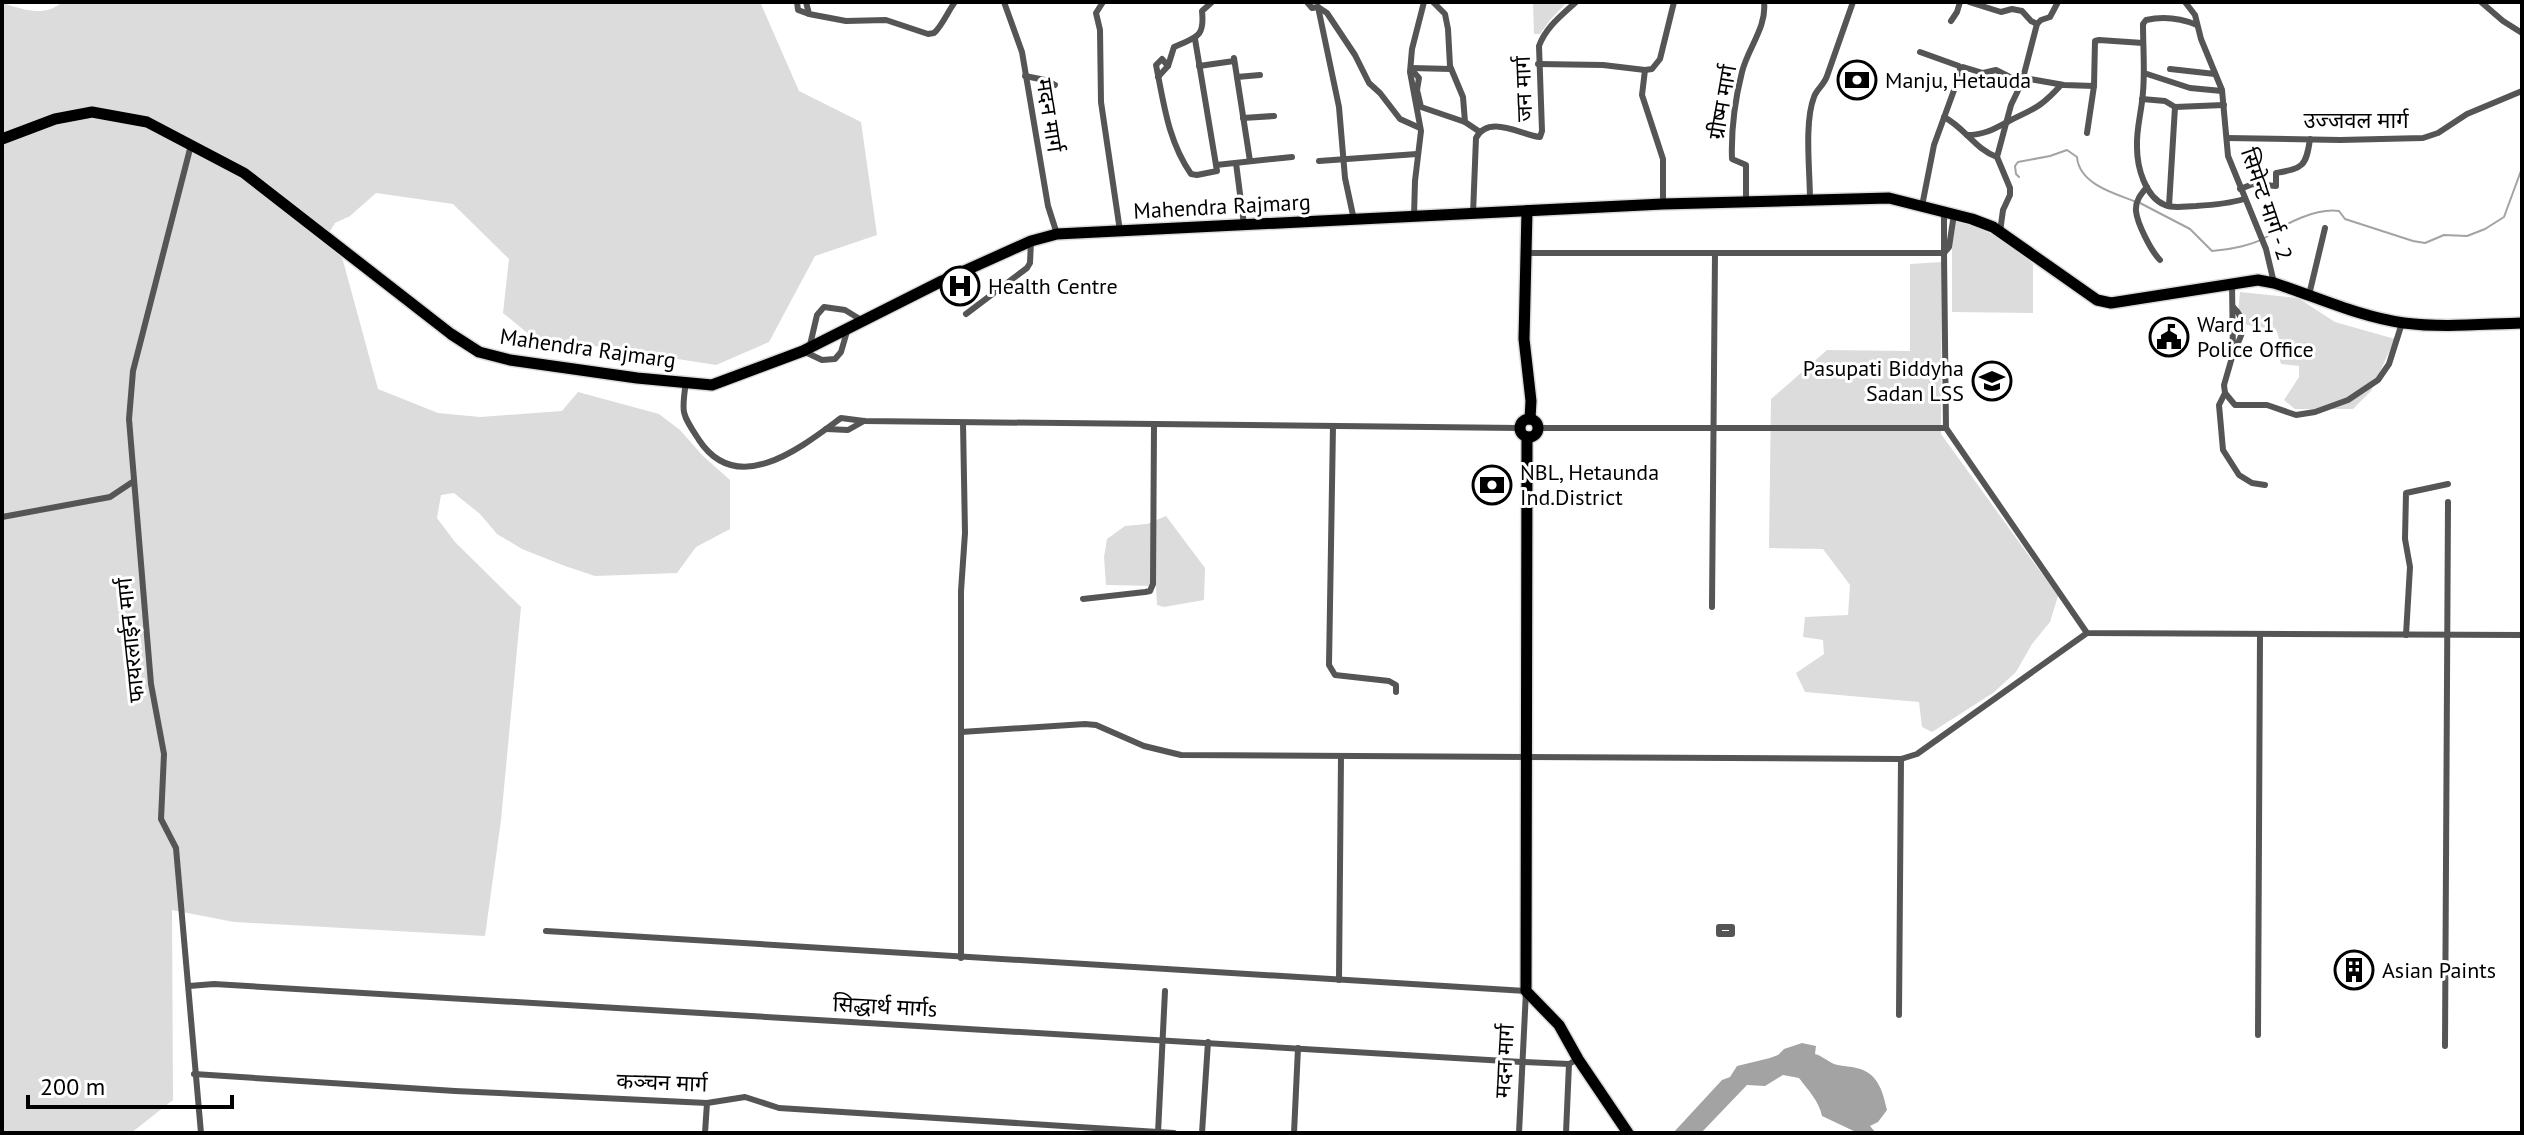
<svg xmlns="http://www.w3.org/2000/svg" width="2524" height="1135" font-family="'PT Sans','Noto Sans Devanagari',sans-serif">
<style>
.green{fill:#dcdcdc}
.water{fill:#a3a3a3}
.lines{fill:none;stroke-linecap:round;stroke-linejoin:round}
.stream{stroke:#a3a3a3;stroke-width:2}
.highway-casing{stroke:#dbdbdb;stroke-width:14}
.street{stroke:#555;stroke-width:6}
.highway{stroke:#000;stroke-width:11}
.labels{text-anchor:middle;stroke-width:6;stroke-linejoin:round;paint-order:stroke}
.poi-label{font-size:22px;fill:#000;stroke:#fff;text-anchor:start}
.street-label{font-size:22px;fill:#000;stroke:#fff}
</style>
<rect width="100%" height="100%" fill="#fff"/>
<!-- green -->
<g class="green">
<path d="M 62,2 L 760,2 L 799,91 L 861,122 L 877,235 L 815,256 L 769,342 L 716,365 L 531,336 L 503,313 L 509,259 L 453,204 L 376,193 L 350,216 L 335,223 L 324,241 L 342,257 L 378,389 L 438,413 L 480,417 L 562,411 L 578,392 L 659,414 L 680,430 L 703,456 L 730,480 L 730,529 L 696,547 L 677,573 L 595,576 L 565,566 L 522,549 L 497,534 L 480,514 L 454,493 L 441,495 L 437,518 L 455,542 L 521,607 L 501,820 L 485,936 L 234,922 L 172,910 L 173,1100 L 131,1133 L 2,1133 L 2,3 C 22,9 45,18 62,2 Z"/>
<polygon points="1533,2 1567,2 1550,20 1540,34 1534,34"/>
<path d="M 1952,220 C 1984,227 2009,242 2033,264 L 2033,313 L 1952,312 Z"/>
<polygon points="1942,262 1941,434 2058,596 2050,622 2032,644 2016,672 1993,693 1932,732 1922,727 1919,702 1805,692 1796,673 1824,654 1823,640 1803,637 1805,617 1848,615 1850,585 1823,549 1769,548 1771,399 1827,350 1910,351 1910,264"/>
<path d="M 2240,292 L 2298,298 L 2335,322 L 2395,339 L 2371,391 L 2353,409 L 2295,409 L 2284,400 L 2299,377 L 2299,366 L 2281,364 C 2277,353 2282,340 2276,330 L 2242,324 L 2238,312 Z"/>
<polygon points="1166,516 1205,568 1204,600 1164,607 1157,605 1156,586 1106,585 1104,557 1107,539 1125,526 1147,524"/>
</g>
<!-- water -->
<path class="water" d="M 1802,1043 L 1816,1046 L 1815,1054 C 1822,1056 1826,1060 1832,1063 C 1837,1066 1847,1066 1852,1067 C 1877,1071 1882,1088 1887,1110 L 1878,1122 L 1870,1126 L 1876,1133 L 1858,1133 L 1822,1116 C 1819,1101 1808,1090 1799,1078 L 1783,1075 L 1765,1086 L 1747,1085 L 1701,1133 L 1673,1133 L 1722,1080 L 1730,1077 L 1737,1066 L 1770,1058 L 1778,1055 L 1784,1049 Z"/>
<g class="lines">
<!-- stream -->
<g class="stream">
<path d="M 2019,177 L 2016,174 L 2015,166 L 2018,162 L 2050,156 L 2067,150 L 2077,157 C 2079,183 2112,193 2134,201"/>
<path d="M 2140,203 L 2190,229 L 2212,251 C 2229,250 2254,245 2268,236 C 2286,223 2316,208 2339,211 L 2345,219 L 2413,241 L 2425,243 L 2444,235 L 2467,236 L 2485,229 L 2504,217 L 2522,168"/>
</g>
<!-- highway casing -->
<g class="highway-casing">
<g id="highway">
<path d="M 2,139 L 55,119 L 92,112 L 147,122 L 244,173 L 451,334 L 479,352 L 510,360 L 637,378 L 712,385 L 803,351 L 942,281 L 1031,241 L 1057,234 L 1663,204 L 1889,198 L 1972,219 L 1993,227 L 2097,300 L 2111,303 L 2258,280 L 2274,283 C 2317,297 2360,317 2404,323 C 2443,328 2483,324 2522,323"/>
<polyline points="1527,211 1524,339 1531,401 1530,419"/>
<circle cx="1529" cy="428" r="9"/>
<polyline points="1527,437 1526,991 1559,1025 1578,1059 1628,1133"/>
</g>
</g>
<!-- street -->
<g class="street">
<polyline points="797,2 798,10 809,14"/>
<path d="M 806,2 L 809,14 L 846,21 L 886,20 L 928,34 L 934,33 C 942,26 948,11 955,2"/>
<polyline points="1004,2 1022,52 1048,206 1057,234"/>
<polyline points="1103,2 1096,13 1100,30 1101,102 1120,231"/>
<polyline points="1307,2 1312,8 1318,7 1327,13 1355,55 1369,83 1380,93 1400,119 1420,128"/>
<polyline points="1433,2 1445,14 1448,29 1450,66 1463,97 1465,122 1480,132"/>
<polyline points="1969,2 2001,12 2012,9 2022,11 2031,21 2037,24"/>
<polyline points="2185,2 2195,15 2201,39 2222,90 2228,156 2266,249 2274,283"/>
<polyline points="2481,2 2503,21 2522,33"/>
<polyline points="1318,7 1339,107 1345,178 1354,220"/>
<polyline points="1951,21 1957,12 1960,2"/>
<path d="M 2197,25 C 2180,18 2164,16 2146,20 L 2143,24 C 2143,47 2145,70 2143,92 C 2142,110 2136,129 2137,147 C 2137,167 2145,197 2165,205 C 2174,209 2186,206 2196,206 C 2212,205 2228,204 2244,199"/>
<polyline points="1920,52 1959,66 1961,71 1934,145 1922,206"/>
<polyline points="1234,58 1250,161"/>
<polyline points="1538,64 1603,65 1645,70"/>
<path d="M 1168,66 L 1162,59 L 1156,65 C 1164,104 1168,141 1191,174 L 1197,175 L 1217,171 L 1195,39"/>
<polyline points="1199,66 1234,61"/>
<polyline points="1411,68 1451,69"/>
<polyline points="1411,69 1419,78 1417,90 1421,107 1465,122"/>
<polyline points="2170,69 2215,74"/>
<polyline points="1960,70 1963,67 1983,73 1996,70 2020,82"/>
<polyline points="2144,73 2190,88 2222,91"/>
<polyline points="1025,76 1045,80 1055,85"/>
<path d="M 1158,77 L 1168,66 L 1174,47 C 1195,37 1205,39 1202,11 L 1212,2"/>
<polyline points="1237,77 1260,75"/>
<polyline points="2023,78 2037,24 2041,20 2050,17 2058,2"/>
<polyline points="2142,99 2165,101 2175,107 2169,206"/>
<polyline points="2175,107 2224,105"/>
<path d="M 1944,117 C 1965,128 1975,149 1997,157"/>
<polyline points="1243,118 1274,116"/>
<polyline points="2087,133 2094,86 2095,41 2099,40 2143,43"/>
<path d="M 1967,135 C 1984,135 1994,129 2009,121 C 2035,108 2040,108 2061,85"/>
<polyline points="2227,138 2340,140 2423,138 2438,133 2467,114 2522,91"/>
<polyline points="191,145 133,371 129,419 151,684 164,754 161,819 176,848 201,1133"/>
<polyline points="1319,161 1417,154"/>
<polyline points="1236,163 1244,225"/>
<polyline points="1216,165 1292,157"/>
<path d="M 2147,187 C 2141,194 2135,201 2136,211 C 2137,223 2151,251 2160,260"/>
<path d="M 2240,189 L 2253,184 L 2276,186 L 2276,173 C 2302,168 2306,168 2310,139"/>
<path d="M 1810,200 C 1810,171 1804,123 1814,97 C 1816,90 1824,85 1827,76 L 1853,2"/>
<path d="M 1746,202 L 1746,165 L 1732,159 C 1731,131 1735,100 1742,72 C 1748,48 1767,27 1764,2"/>
<polyline points="1663,204 1663,159 1642,95 1645,70 1652,69 1660,59 1674,2"/>
<polyline points="1944,212 1944,253 1949,247 1954,214"/>
<path d="M 1473,214 L 1476,138 C 1489,114 1521,135 1540,137 L 1542,131 L 1539,46 C 1546,27 1562,15 1576,2"/>
<polyline points="1414,216 1415,181 1421,131 1410,72 1412,49 1424,2"/>
<polyline points="2000,232 2003,210 2010,195 2010,188 1997,157 2011,105 2024,78 2064,85 2094,86"/>
<polyline points="1526,253 1944,253 1946,428 2087,633 2522,635"/>
<polyline points="2232,283 2233,354 2224,385 2225,393 2235,405 2267,405 2296,415 2315,412 2348,400 2378,380 2389,364 2402,323"/>
<polyline points="2309,295 2325,228"/>
<polyline points="966,314 1027,268 1030,263 1031,241"/>
<polyline points="810,345 817,315 824,307 845,310 863,321"/>
<polyline points="803,351 822,360 835,359 841,352 848,328"/>
<path d="M 2233,352 C 2243,335 2249,322 2233,307"/>
<path d="M 686,382 C 681,414 682,414 699,440 C 738,499 803,446 841,418 L 864,421 L 1519,428"/>
<polyline points="2225,393 2219,405 2223,450 2239,475 2252,483 2265,485"/>
<polyline points="1333,426 1329,665 1335,675 1389,681 1396,685 1396,692"/>
<polyline points="1538,428 1946,428"/>
<polyline points="826,429 848,430 864,421"/>
<polyline points="2,517 110,497 134,481"/>
<polyline points="1083,599 1145,592 1150,591 1153,584 1154,426"/>
<polyline points="1712,607 1715,253"/>
<polyline points="2406,635 2410,567 2405,539 2406,493 2448,484"/>
<polyline points="961,732 1085,724 1096,725 1144,746 1181,755 1901,759 1917,754 2087,633"/>
<rect x="1719" y="927" width="13" height="7"/>
<polyline points="546,931 1526,991 1519,1133"/>
<polyline points="961,958 961,591 965,533 963,423"/>
<polyline points="1339,980 1341,756"/>
<polyline points="189,986 214,984 1522,1062 1569,1064 1578,1059"/>
<polyline points="1899,1015 1901,759"/>
<polyline points="2258,1035 2260,634"/>
<polyline points="2445,1046 2448,502"/>
<polyline points="194,1074 455,1091 707,1103 745,1097 779,1108 1174,1133"/>
<polyline points="705,1133 707,1103"/>
<polyline points="1158,1133 1165,991"/>
<polyline points="1202,1133 1208,1042"/>
<polyline points="1294,1133 1298,1048"/>
<polyline points="1566,1133 1569,1064"/>
</g>
<!-- highway -->
<use href="#highway" class="highway"/>
</g>
<!-- icons -->
<defs>
<g id="bank-ring" transform="scale(2)"><circle r="9.5" fill="#fff" stroke="#000" stroke-width="1.5"/><path d="M-6-4H6V4H-6ZM0-2.3a2.3 2.3 0 1 0 0 4.6a2.3 2.3 0 1 0 0-4.6Z" fill="#000"/></g>
<g id="hospital-ring" transform="scale(2)"><circle r="9.5" fill="#fff" stroke="#000" stroke-width="1.5"/><path d="M-5-5h3v3.5h4V-5h3V5h-3V1.5h-4V5h-3Z" fill="#000"/></g>
<g id="civic-ring" transform="scale(2)"><circle r="9.5" fill="#fff" stroke="#000" stroke-width="1.5"/><path d="M-.6-6.5H3V-4.5H.6V-3L4-1V1h2V6H-6V1h2V-1L-.6-3ZM-1.2 2.5V6h2.4V2.5Z" fill="#000"/></g>
<g id="school-ring" transform="scale(2)"><circle r="9.5" fill="#fff" stroke="#000" stroke-width="1.5"/><path d="M0-5L7-2L0 1L-7-2ZM-4 1L0 2.5L4 1V4Q0 6-4 4Z" fill="#000"/></g>
<g id="building-ring" transform="scale(2)"><circle r="9.5" fill="#fff" stroke="#000" stroke-width="1.5"/><path d="M-4-6H4V6H1V3H-1V6H-4ZM-2.5-4.3h1.7v1.8h-1.7ZM.8-4.3h1.7v1.8H.8ZM-2.5-1h1.7V.8h-1.7ZM.8-1h1.7V.8H.8Z" fill="#000"/></g>
</defs>
<g fill-rule="evenodd">
<use href="#bank-ring" x="1857" y="80"/>
<use href="#hospital-ring" x="960" y="286"/>
<use href="#civic-ring" x="2169" y="337"/>
<use href="#school-ring" x="1992" y="381"/>
<use href="#bank-ring" x="1492" y="485"/>
<use href="#building-ring" x="2354" y="970"/>
</g>
<g class="labels">
<!-- poi labels -->
<g class="poi-label">
<text x="1885" y="88">Manju, Hetauda</text>
<text x="988" y="294">Health Centre</text>
<text x="2197" y="332">Ward 11<tspan x="2197" dy="25">Police Office</tspan></text>
<text x="1964" y="376" text-anchor="end">Pasupati Biddyha<tspan x="1964" dy="25">Sadan LSS</tspan></text>
<text x="1520" y="480">NBL, Hetaunda<tspan x="1520" dy="25">Ind.District</tspan></text>
<text x="2382" y="978">Asian Paints</text>
</g>
<!-- street labels -->
<g class="street-label">
<text transform="translate(1523 89) rotate(-92)" y="8">जन मार्ग</text>
<text transform="translate(1722 102) rotate(-80)" y="8">ग्रीष्म मार्ग</text>
<text transform="translate(1050 115) rotate(81)" y="8">मदन मार्ग</text>
<text x="2356" y="128">उज्जवल मार्ग</text>
<text transform="translate(2267 204) rotate(71)" y="8">सिमेन्ट मार्ग - 2</text>
<text transform="translate(1222 206) rotate(-3)" y="8">Mahendra Rajmarg</text>
<text transform="translate(588 348) rotate(8)" y="8">Mahendra Rajmarg</text>
<text transform="translate(130 640) rotate(-96)" y="8">फायरलाईन मार्ग</text>
<text transform="translate(885 1006) rotate(3)" y="8">सिद्धार्थ मार्गs</text>
<text transform="translate(1504 1061) rotate(-87)" y="8">मदन मार्ग</text>
<text transform="translate(662 1082) rotate(2)" y="8">कञ्चन मार्ग</text>
</g>
</g>
<!-- border -->
<rect width="2524" height="1135" fill="none" stroke="#000000" stroke-width="8"/>
<!-- scale -->
<path d="M28 1095v12h204v-12" fill="none" stroke="#000000" stroke-width="4"/>
<text x="40" y="1095" font-size="24" fill="#000000" stroke="#ffffff" stroke-width="6" paint-order="stroke">200 m</text>
</svg>
